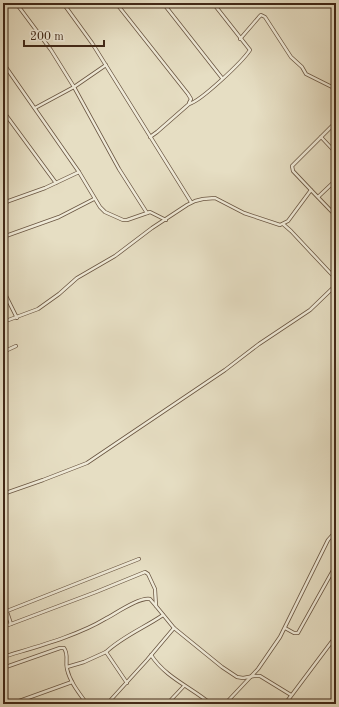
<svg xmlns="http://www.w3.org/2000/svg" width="339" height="707" font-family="'Old Standard TT',serif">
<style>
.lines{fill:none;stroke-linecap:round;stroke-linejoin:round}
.minor-casing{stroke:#6a5642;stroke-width:4}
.minor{stroke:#efead8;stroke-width:2.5}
</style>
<rect width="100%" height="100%" fill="#e6dec3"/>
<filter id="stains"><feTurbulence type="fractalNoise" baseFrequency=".005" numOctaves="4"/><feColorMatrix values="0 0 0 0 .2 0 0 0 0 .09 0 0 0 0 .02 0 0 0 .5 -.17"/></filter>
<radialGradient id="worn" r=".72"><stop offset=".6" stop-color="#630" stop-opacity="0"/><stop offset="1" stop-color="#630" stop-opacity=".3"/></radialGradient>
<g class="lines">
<!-- minor casing -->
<g class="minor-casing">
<g id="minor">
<polyline points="16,3 51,50 74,87 119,169 147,213"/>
<polyline points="63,3 92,43 191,202"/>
<polyline points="116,3 188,94 191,99 189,103"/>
<polyline points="163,3 222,78"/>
<polyline points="240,39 259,17 261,15 265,17 291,57 302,67 306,74 336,89"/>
<polyline points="3,63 79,172 100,207 105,212 123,220 127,220 150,212 166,220"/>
<polyline points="35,108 74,87 106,65"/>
<polyline points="3,111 56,183"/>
<path d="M 150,137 L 157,132 L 189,104 C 201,101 242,62 250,50 L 213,3"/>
<polyline points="321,137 336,153"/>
<polyline points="3,164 4,169 3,172"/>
<polyline points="311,190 293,171 292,166 336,122"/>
<polyline points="3,195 7,202"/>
<polyline points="318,197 336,180"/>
<polyline points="3,203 45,188 79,172"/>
<polyline points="283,224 291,231 336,279"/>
<polyline points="3,237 59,217 94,199"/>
<polyline points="3,290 17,318"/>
<polyline points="3,322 38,309 59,294 77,278 115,256 152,228 187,205 195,201 203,199 215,198 244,213 280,225 288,221 311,190 336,216"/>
<polyline points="3,352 16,346"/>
<polyline points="333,464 336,459"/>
<polyline points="3,494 43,480 87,463 225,370 259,344 310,310 336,285"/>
<polyline points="3,600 11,624"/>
<polyline points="7,611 139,559"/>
<polyline points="3,627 96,592 145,572 148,574 155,589 156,606 174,628 222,667 237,677 243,678 254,676 260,676 291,695"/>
<polyline points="285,628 294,633 298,633 336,565"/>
<path d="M 151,655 C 166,678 191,687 211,704"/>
<path d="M 3,657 C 35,647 77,636 105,619 C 115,614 139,597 150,599 L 156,606"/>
<polyline points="67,667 84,662 106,652"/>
<path d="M 3,668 L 60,648 L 64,648 C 69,655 65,661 67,669 C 70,682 79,693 87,704"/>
<path d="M 127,683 L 106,652 C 123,636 144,628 163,615"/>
<polyline points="3,703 4,704"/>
<polyline points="11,704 72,682"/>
<polyline points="107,704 147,660 174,628"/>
<polyline points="167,704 184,686"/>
<polyline points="225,704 258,669 280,637 328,540 336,531"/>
<polyline points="285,704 336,636"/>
</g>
</g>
<!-- minor -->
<use href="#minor" class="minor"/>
</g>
<!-- margin -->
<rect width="339" height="707" fill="none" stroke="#e6dec3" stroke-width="16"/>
<rect x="4" y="4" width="331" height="699" fill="none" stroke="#412817" stroke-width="2"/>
<rect x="8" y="8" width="323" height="691" fill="none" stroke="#412817"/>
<!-- scale -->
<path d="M24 40v6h80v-6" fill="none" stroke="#412817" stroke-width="2"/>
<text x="30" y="40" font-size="12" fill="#412817" stroke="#efead8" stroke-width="3" paint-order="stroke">200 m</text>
<rect width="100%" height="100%" filter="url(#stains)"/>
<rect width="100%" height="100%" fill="url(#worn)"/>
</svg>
